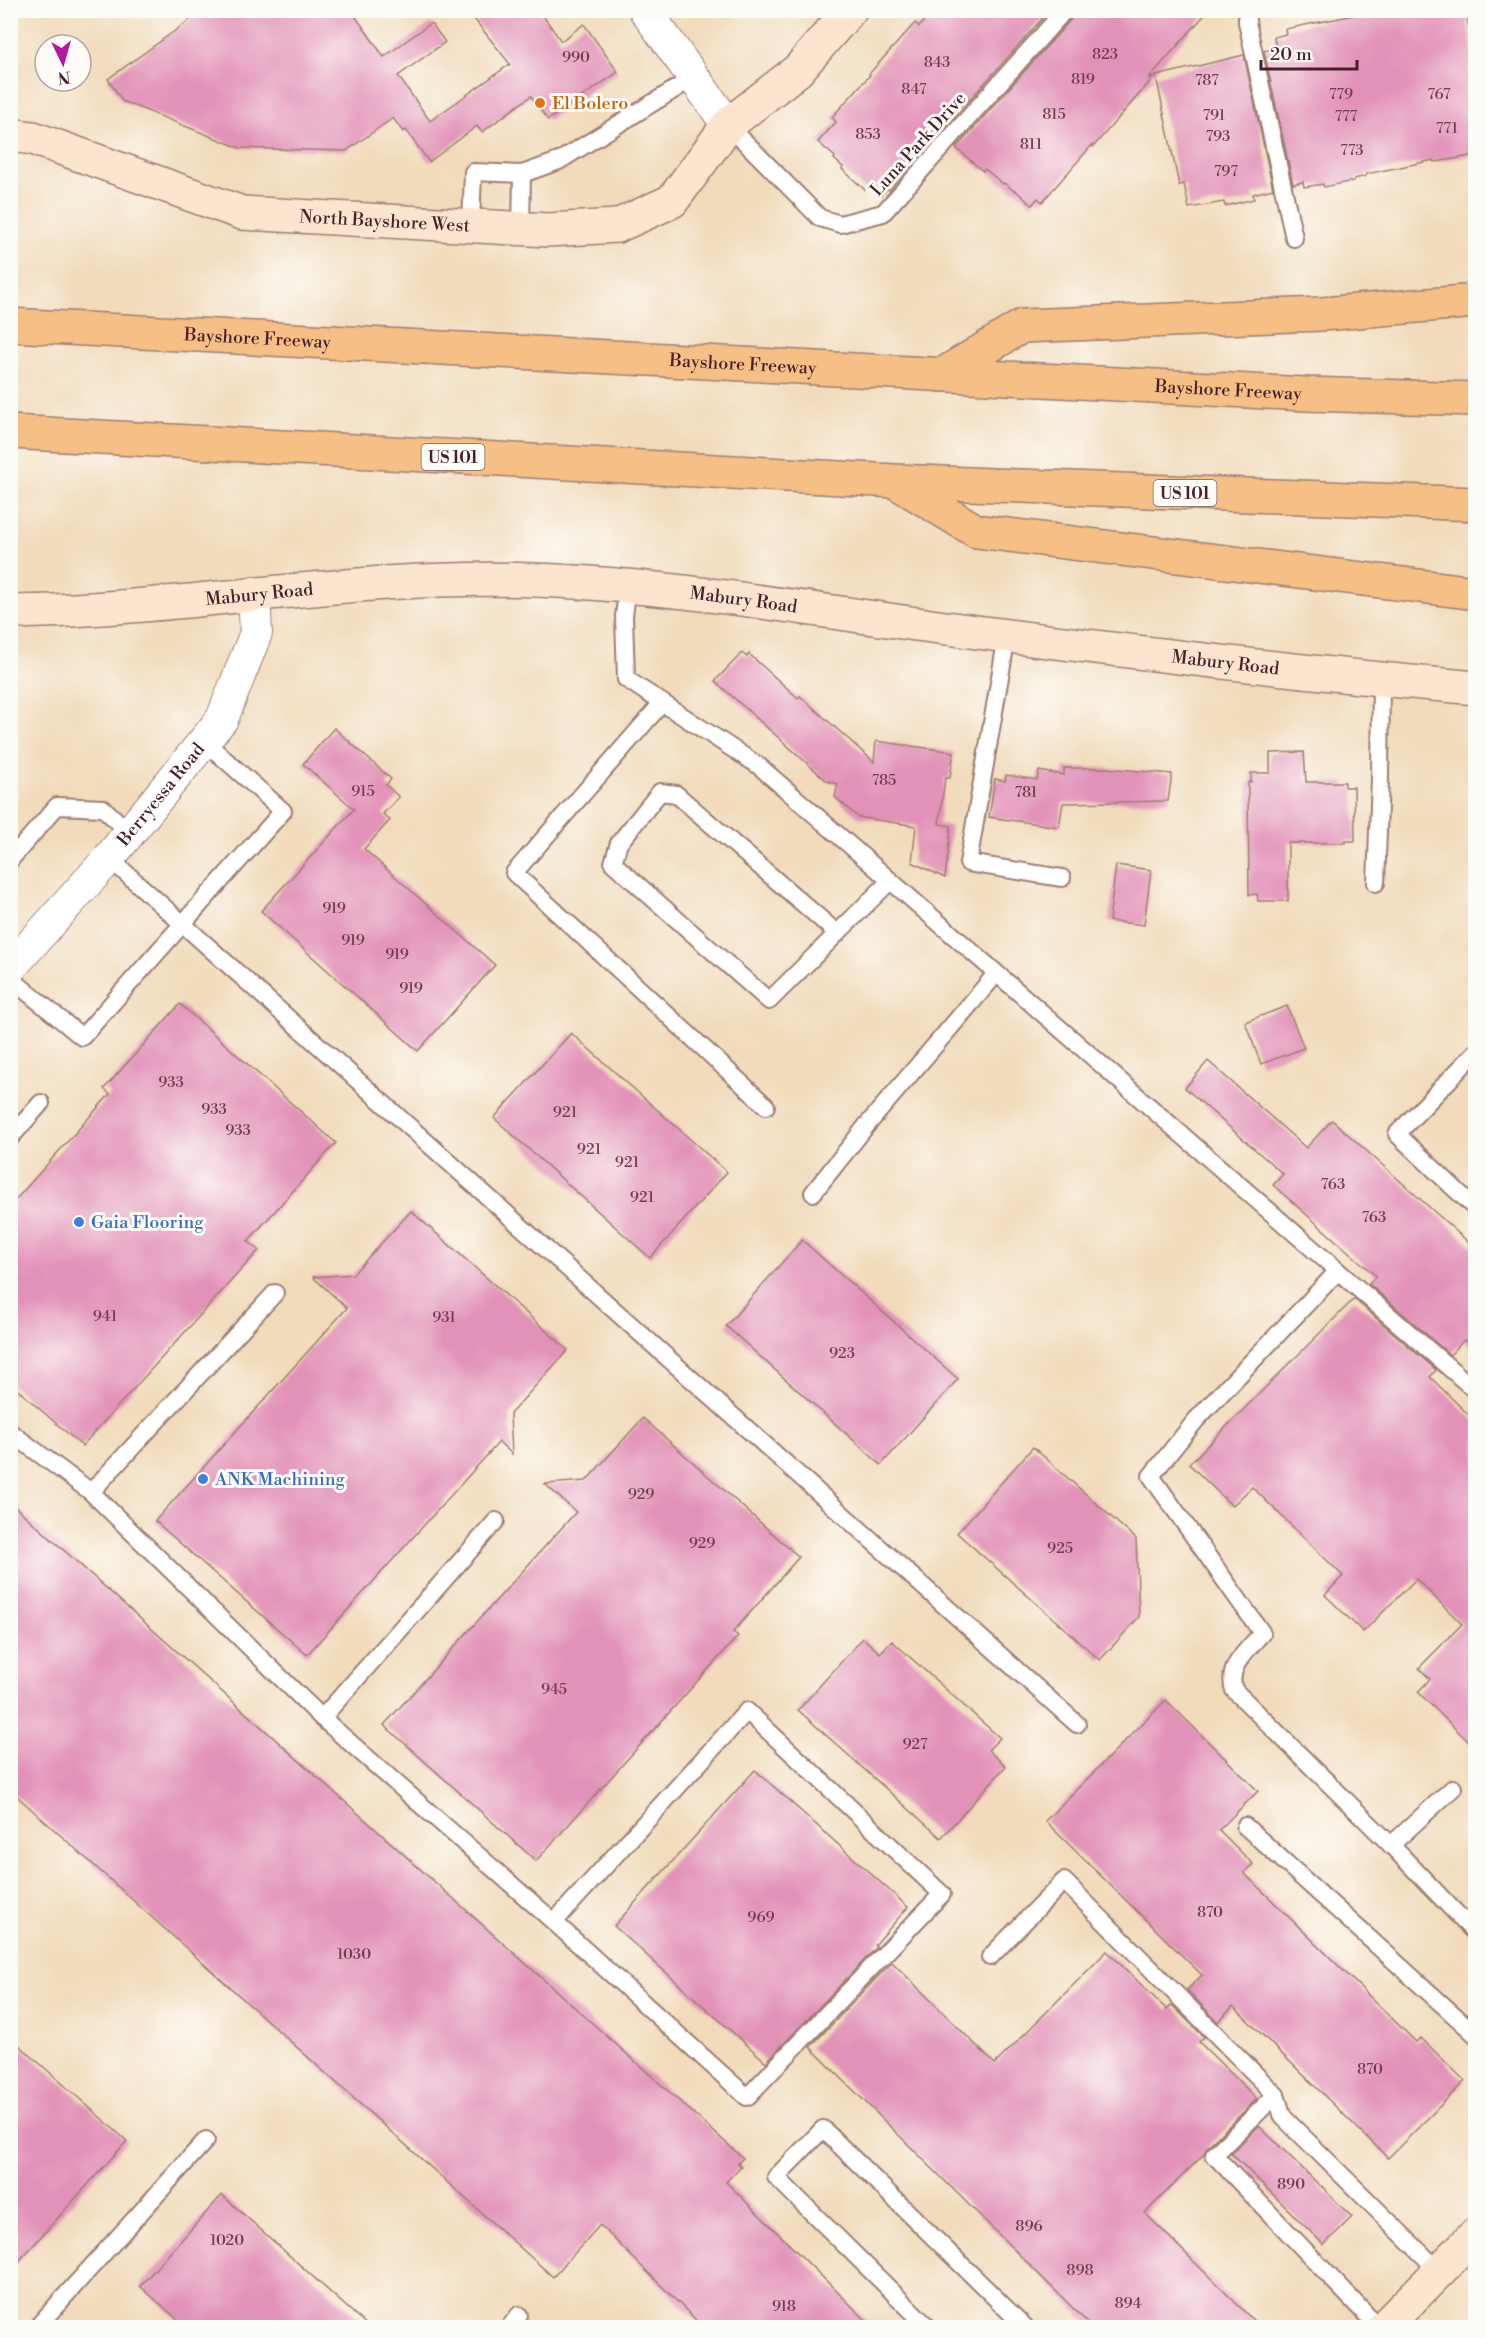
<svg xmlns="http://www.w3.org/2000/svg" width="1486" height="2338" font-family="'Libre Bodoni',serif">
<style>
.building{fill:#e292b8}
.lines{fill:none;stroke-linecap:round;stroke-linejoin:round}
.lane-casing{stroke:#9e7d73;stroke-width:20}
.street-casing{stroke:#9e7d73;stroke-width:34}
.secondary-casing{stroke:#9e7d73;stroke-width:36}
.highway-casing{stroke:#9e7d73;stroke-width:36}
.lane{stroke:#fff;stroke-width:16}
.street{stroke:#fff;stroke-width:32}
.secondary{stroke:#fbe5cf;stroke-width:33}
.highway{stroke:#f5bf86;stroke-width:33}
.food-dot{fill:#e8710a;stroke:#fdfcf7;stroke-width:2}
.shop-dot{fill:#3f7fe0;stroke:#fdfcf7;stroke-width:2}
.labels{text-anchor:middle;stroke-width:6;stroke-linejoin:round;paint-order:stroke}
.number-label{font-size:15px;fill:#703c4e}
.shield{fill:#fdfcf7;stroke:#806168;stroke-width:1.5}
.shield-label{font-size:16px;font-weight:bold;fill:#4a1f2b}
.food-label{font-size:18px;fill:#c56008;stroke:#fdfcf7;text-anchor:start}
.street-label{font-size:18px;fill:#4a1f2b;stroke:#fdfcf7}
.shop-label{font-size:18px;fill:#366cbe;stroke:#fdfcf7;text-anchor:start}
</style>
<rect width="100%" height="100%" fill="#fdfcf7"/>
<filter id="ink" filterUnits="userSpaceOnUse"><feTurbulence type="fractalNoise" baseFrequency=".0167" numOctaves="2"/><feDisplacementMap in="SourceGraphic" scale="12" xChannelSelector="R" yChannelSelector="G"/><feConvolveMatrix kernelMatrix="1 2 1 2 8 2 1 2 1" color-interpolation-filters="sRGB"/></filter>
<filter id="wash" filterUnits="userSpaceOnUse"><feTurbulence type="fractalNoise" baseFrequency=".008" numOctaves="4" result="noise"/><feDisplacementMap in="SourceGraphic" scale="24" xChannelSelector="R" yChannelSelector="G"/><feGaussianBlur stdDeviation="1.35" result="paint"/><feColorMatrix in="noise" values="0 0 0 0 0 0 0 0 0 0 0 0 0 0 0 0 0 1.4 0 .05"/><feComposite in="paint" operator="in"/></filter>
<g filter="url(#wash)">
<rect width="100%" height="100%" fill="#f1dbbb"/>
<g id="blocks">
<!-- building -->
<g class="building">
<polygon points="204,10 351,10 384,57 431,23 445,42 398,76 430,121 510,64 467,10 539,10 561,41 584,24 618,72 548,120 531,96 482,132 477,126 429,162 406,130 403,132 393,118 346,151 240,148 122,101 108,79"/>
<polygon points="933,10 1050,10 889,190 888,188 881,196 869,185 865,190 842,169 843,167 834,159 835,157 818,142 836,122 832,117 870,75 869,74 915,23 919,27"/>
<polygon points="1075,10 1209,10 1149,78 1155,76 1093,147 1092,145 1042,202 1038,198 1032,205 1015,190 1014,191 1004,183 1003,184 985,169 983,171 956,148 1073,17"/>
<polygon points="1379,10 1466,10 1476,71 1476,155 1448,160 1434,162 1434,160 1366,174 1366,176 1354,179 1354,181 1324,187 1323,184 1304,187 1303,182 1293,184 1264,51 1276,48 1274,37 1286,34 1285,29"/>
<polygon points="1244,55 1273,189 1253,194 1254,199 1225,206 1224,202 1189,208 1184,184 1179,185 1156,76"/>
<polygon points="742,653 747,657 749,654 798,698 800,696 874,762 876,741 954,752 950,778 945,778 939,824 951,826 945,878 912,862 916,826 858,817 835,797 838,784 827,781 715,681"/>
<polygon points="334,728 391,779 386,785 399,797 383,814 390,820 364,849 495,965 418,1051 261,911 354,809 303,764"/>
<polygon points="1304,752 1306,782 1345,782 1345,787 1354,787 1355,841 1345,841 1346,843 1288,843 1288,901 1258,901 1257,894 1249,895 1248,782 1251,782 1251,773 1270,773 1270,753"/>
<polygon points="1064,768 1106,768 1172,774 1168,801 1063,803 1059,827 989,817 995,779 1005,781 1006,775 1037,780 1039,771 1064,775"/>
<polygon points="1116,865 1151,870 1144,925 1109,921"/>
<polygon points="180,1004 336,1143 248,1241 259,1250 82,1446 10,1383 10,1206 110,1094 104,1089"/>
<polygon points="1287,1006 1304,1048 1261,1064 1245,1022"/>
<polygon points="571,1033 727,1172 650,1258 494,1118"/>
<polygon points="1208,1061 1306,1148 1332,1120 1476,1249 1476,1351 1464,1340 1450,1355 1369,1284 1376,1276 1273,1185 1283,1174 1185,1088"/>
<polygon points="411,1211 568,1350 510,1414 512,1454 499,1442 307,1655 155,1521 347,1308 313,1277 353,1274"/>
<polygon points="802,1240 958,1379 881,1465 726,1326"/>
<polygon points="1354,1299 1436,1370 1430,1377 1476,1422 1476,1749 1418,1692 1430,1679 1419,1668 1462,1624 1416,1579 1363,1632 1325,1595 1343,1576 1252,1487 1232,1506 1189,1464"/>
<polygon points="643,1418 799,1557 733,1632 738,1636 536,1861 384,1725 576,1512 545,1484 586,1481"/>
<polygon points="1033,1447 1136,1539 1139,1617 1100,1660 957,1533"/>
<polygon points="10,1502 743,2158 738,2163 741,2166 726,2182 874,2328 704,2328 600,2225 553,2277 10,1790"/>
<polygon points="863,1638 880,1653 892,1641 1000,1738 988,1750 1006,1766 941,1838 798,1710"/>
<polygon points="1166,1700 1258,1791 1219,1830 1253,1864 1244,1873 1416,2042 1421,2038 1465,2081 1388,2158 1233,2006 1218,2022 1187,1990 1202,1975 1045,1821"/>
<polygon points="755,1770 908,1907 875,1945 877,1947 766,2062 614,1926"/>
<polygon points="1107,1951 1167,2010 1172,2005 1204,2037 1199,2042 1257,2099 1207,2147 1204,2154 1145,2213 1261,2328 1093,2328 810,2047 892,1962 995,2064"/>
<polygon points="10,2037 127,2141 10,2271"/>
<polygon points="1259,2126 1352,2217 1324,2245 1231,2153"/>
<polygon points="222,2195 370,2328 187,2328 140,2286"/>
</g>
</g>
</g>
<g filter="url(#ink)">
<use href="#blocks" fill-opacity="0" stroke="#9e7d73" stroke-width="1.5"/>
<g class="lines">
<!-- lane casing -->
<g class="lane-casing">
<g id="lane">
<polyline points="1247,10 1247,22 1294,238"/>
<polyline points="728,125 820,218 840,224 883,213 1065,10"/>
<polyline points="471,226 473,172 522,174"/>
<polyline points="521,228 522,174 559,161 693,78"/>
<path d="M 628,585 L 624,616 L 626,679 L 759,766 L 1338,1271 L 1196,1420 L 1151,1476 L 1262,1633 C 1248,1650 1226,1666 1234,1690 L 1391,1845 L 1476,1934"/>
<polyline points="1007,636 968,863 1062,878"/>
<polyline points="662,703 514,873 766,1106"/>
<polyline points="109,858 1077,1724"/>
<polyline points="10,860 57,806 103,808 130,833"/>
<polyline points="1376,883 1380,779 1381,679"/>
<polyline points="837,933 676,794 660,792 619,843 613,863 769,1001 890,881"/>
<polyline points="10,978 82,1037 283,811 203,740"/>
<polyline points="1476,1052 1397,1134 1476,1209"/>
<polyline points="10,1138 41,1103"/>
<polyline points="813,1193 867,1125 996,974"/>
<polyline points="1338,1271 1476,1391"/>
<polyline points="10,1432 91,1492 322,1718 554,1922 747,2097 942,1894 747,1711 554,1922"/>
<polyline points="91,1492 275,1293"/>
<polyline points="322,1718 496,1521"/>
<polyline points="1245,1826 1476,2035"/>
<polyline points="1391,1845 1453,1788"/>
<polyline points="990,1957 1064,1881 1276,2095 1283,2117 1440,2272"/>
<polyline points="1276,2095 1214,2155 1379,2328"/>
<polyline points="36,2328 206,2140"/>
<polyline points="509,2328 519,2315"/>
<polyline points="929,2328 776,2177 823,2129 1026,2328"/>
</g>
</g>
<!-- street casing -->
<g class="street-casing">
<g id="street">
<polyline points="645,10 728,125"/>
<path id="s1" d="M 10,968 L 109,858 L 222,719 L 256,633 L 254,593"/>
</g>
</g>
<!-- secondary casing -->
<g class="secondary-casing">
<g id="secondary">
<path id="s2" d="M 10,135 L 33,138 L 242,213 L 548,230 L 617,226 L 672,201 L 728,125 L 798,70 L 850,10"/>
<path id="s3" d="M 10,612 C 186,610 359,573 535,580 C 668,585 800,608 931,626 C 1112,650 1293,672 1476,688"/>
<polyline points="1383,2328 1476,2234"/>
</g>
</g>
<!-- highway casing -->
<g class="highway-casing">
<g id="highway">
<path id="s4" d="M 10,325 L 1305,394 L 1476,399"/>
<polyline points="942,375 1022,326 1322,314 1476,301"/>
<polyline points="10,432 895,481 1476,504"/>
<polyline points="896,482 976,531 1476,593"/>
</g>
</g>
<!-- lane -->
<use href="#lane" class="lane"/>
<!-- street -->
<use href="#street" class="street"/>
<!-- secondary -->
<use href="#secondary" class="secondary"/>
<!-- highway -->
<use href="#highway" class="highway"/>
</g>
</g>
<!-- markers -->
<circle class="food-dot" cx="540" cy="103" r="6"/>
<g class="shop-dot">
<circle cx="79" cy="1222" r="6"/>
<circle cx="203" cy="1479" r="6"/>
</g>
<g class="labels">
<!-- number labels -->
<g class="number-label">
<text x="1105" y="59">823</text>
<text x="576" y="62">990</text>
<text x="937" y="67">843</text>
<text x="1083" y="84">819</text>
<text x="1207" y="85">787</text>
<text x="914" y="94">847</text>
<text x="1341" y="99">779</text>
<text x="1439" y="99">767</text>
<text x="1054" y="119">815</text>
<text x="1214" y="120">791</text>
<text x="1346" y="121">777</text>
<text x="1447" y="133">771</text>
<text x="868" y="139">853</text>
<text x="1218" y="141">793</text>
<text x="1031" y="149">811</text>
<text x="1352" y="155">773</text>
<text x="1226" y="176">797</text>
<text x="884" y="785">785</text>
<text x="363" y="796">915</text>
<text x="1026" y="797">781</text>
<text x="334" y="913">919</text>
<text x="353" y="945">919</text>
<text x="397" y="959">919</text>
<text x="411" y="993">919</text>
<text x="171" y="1087">933</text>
<text x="214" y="1114">933</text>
<text x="565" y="1117">921</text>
<text x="238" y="1135">933</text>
<text x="589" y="1154">921</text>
<text x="627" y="1167">921</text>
<text x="1333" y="1189">763</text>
<text x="642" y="1202">921</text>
<text x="1374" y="1222">763</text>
<text x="105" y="1321">941</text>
<text x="444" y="1322">931</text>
<text x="842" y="1358">923</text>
<text x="641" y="1499">929</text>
<text x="702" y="1548">929</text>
<text x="1060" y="1553">925</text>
<text x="554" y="1694">945</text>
<text x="915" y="1749">927</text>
<text x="1210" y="1917">870</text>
<text x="761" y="1922">969</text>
<text x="354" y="1959">1030</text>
<text x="1370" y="2074">870</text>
<text x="1291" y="2189">890</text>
<text x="1029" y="2231">896</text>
<text x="227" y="2245">1020</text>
<text x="1080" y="2275">898</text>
<text x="1128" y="2308">894</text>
<text x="784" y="2311">918</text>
</g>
<!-- shield labels -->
<g class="shield">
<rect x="421.5" y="444" width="63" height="26" rx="4.5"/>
<rect x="1153.5" y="480" width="63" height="26" rx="4.5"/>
</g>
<g class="shield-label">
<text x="453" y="463">US 101</text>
<text x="1185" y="499">US 101</text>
</g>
<!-- food labels -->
<g class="food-label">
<text x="552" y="109">El Bolero</text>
</g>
<!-- street labels -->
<g class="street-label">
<text transform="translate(918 144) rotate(-48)" y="6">Luna Park Drive</text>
<text dy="6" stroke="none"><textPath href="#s2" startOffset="388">North Bayshore West</textPath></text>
<text dy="6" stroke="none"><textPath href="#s4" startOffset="248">Bayshore Freeway</textPath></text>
<text dy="6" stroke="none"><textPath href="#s4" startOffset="734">Bayshore Freeway</textPath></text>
<text dy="6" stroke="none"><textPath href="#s4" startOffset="1220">Bayshore Freeway</textPath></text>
<text dy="6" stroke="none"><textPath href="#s3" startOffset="250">Mabury Road</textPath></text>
<text dy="6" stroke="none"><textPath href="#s3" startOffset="736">Mabury Road</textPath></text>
<text dy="6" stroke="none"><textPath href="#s3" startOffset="1222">Mabury Road</textPath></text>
<text dy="6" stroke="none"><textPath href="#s1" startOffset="230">Berryessa Road</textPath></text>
</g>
<!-- shop labels -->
<g class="shop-label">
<text x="91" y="1228">Gaia Flooring</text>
<text x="215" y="1485">ANK Machining</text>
</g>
</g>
<!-- margin -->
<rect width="1486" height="2338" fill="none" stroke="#fdfcf7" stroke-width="36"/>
<!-- north arrow -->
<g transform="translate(63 63) rotate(175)"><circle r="28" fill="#fdfcf7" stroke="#b5a4a5" stroke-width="1.5"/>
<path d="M0-4.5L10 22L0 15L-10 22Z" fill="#b5179e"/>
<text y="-9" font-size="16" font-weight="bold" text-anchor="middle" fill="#4a1f2b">N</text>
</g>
<!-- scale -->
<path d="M1261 60v9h96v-9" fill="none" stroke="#4a1f2b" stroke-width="3"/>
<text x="1270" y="60" font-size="18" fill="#4a1f2b" stroke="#fdfcf7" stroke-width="4.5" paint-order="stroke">20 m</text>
</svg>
